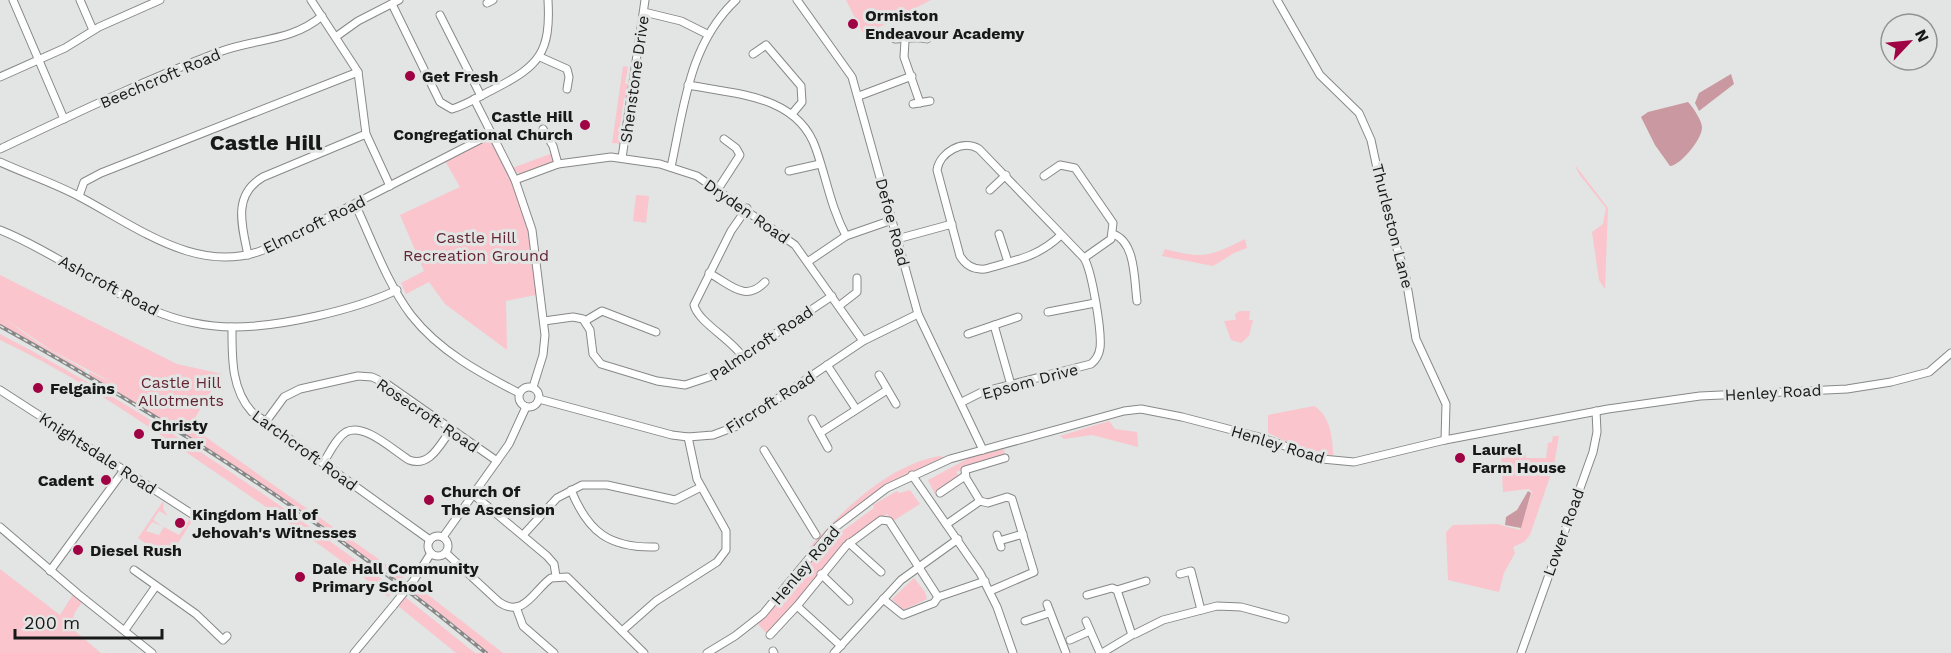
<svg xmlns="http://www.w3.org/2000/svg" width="1951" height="653" font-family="'Work Sans',sans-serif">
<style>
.green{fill:#fac5cd}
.water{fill:#ca98a0}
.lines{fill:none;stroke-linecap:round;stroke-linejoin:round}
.minor-casing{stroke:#868987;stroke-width:9}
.minor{stroke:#fff;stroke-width:7}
.rail-casing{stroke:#868887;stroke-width:4}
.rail{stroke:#e2e5e3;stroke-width:1.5;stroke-dasharray:4.5;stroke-linecap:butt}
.minor-bridge-casing{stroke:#868987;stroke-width:9;stroke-linecap:butt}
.minor-bridge{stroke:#fff;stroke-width:7}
.poi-dot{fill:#a00343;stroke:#e2e5e3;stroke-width:2}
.labels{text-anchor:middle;stroke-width:6;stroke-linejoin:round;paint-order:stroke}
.poi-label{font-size:16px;font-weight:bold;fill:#171818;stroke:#e2e5e3;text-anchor:start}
.street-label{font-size:16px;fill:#171818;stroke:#e2e5e3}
.park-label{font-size:16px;fill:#642635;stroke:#e2e5e3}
.district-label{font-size:22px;font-weight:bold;fill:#171818;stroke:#e2e5e3}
</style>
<rect width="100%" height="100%" fill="#e2e5e3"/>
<!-- green -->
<g class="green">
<polygon points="846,0 931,0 864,35"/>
<polygon points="623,66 628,67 625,83 631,86 630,98 624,98 620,126 625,128 623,144 612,143"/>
<polygon points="491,134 524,201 541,294 506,301 507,350 445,304 429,282 406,294 401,283 424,271 400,215 460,187 444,159"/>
<polygon points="553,153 554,160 551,163 519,174 512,168"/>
<polygon points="1575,165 1608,208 1605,289 1599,280 1592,232 1603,224 1606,208 1579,174"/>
<polygon points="636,195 649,196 646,223 633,221"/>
<path d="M 1245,239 L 1247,248 L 1234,253 L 1213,266 L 1162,256 L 1165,249 C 1202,259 1210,257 1245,239 Z"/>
<polygon points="0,275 177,364 222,374 190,426 404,577 399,583 217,455 88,375 90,372 121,387 51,350 2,317 38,343 85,370 83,373 0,327"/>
<polygon points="1240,311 1250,311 1249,320 1253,320 1249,336 1241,343 1231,340 1224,321 1236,320 1235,314"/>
<path d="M 0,334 C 139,406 269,495 395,589 L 388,597 C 334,553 276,514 218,474 C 148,426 77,376 0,340 Z"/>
<path d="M 1314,406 C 1330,415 1333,439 1333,456 L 1292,444 L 1268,433 L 1268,415 Z"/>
<polygon points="1109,421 1115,429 1137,432 1138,447 1092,435 1064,439 1060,436"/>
<polygon points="1553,436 1559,436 1554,465 1530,535 1524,542 1513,547 1515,553 1504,573 1499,592 1448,580 1446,532 1453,525 1497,524 1520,530 1532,492 1529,489 1503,492 1501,454 1525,452 1526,458 1546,458 1548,443 1552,442"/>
<polygon points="1004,449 1005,455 956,472 960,477 935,494 928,480 969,458"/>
<path d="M 939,456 L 944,457 L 880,489 L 846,514 L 810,549 L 809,548 C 843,510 887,466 939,456 Z"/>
<path d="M 910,490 L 920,504 L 893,521 L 887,514 L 852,538 L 767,634 L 758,624 C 787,594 809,559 839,531 L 841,532 L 874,508 L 873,505 L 897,491 L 899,493 Z"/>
<polygon points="164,500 163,509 168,516 159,511 153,520 162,526 152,522 146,531 159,535 164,527 179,535 189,520 192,521 168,559 138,538"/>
<polygon points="0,569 60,615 74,593 83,601 75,612 70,627 101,653 0,653"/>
<polygon points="914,578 925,592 927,599 903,610 892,599"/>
<polygon points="414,584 503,653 485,653 408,591"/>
<polygon points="404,596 475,653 456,653 397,605"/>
</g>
<!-- water -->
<g class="water">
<polygon points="1731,74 1734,84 1699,111 1695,103 1699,93"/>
<path d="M 1688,102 C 1693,107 1702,121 1702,127 C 1703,138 1680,166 1670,166 L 1655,145 L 1641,117 L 1648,112 Z"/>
<polygon points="1528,491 1531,493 1521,528 1505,525 1506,517 1517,510"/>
</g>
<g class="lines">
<!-- minor casing -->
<g class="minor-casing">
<g id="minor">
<polyline points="13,0 64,119"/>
<polyline points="80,0 93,30"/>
<polyline points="311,0 358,72 366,134 390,186"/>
<polyline points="797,0 852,77 918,314 983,450"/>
<polyline points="1277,0 1320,75 1359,113 1371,140 1389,224 1405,273 1416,339 1446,404 1445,440"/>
<polyline points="487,3 493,0"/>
<path d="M 392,4 L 440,102 L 452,109 C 466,105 480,96 494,89 C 539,66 551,53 548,0"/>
<polyline points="644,12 681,21 707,34"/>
<polyline points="440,15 481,96"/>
<polyline points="337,36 358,21 399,0"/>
<path d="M 895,39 C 906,39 915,36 927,39"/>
<polyline points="905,41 904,57 920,103"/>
<polyline points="753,54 766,45 801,86 802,102 792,114"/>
<polyline points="540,57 567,69 569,77 567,89"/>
<polyline points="0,77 65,48 99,27 160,0"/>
<path d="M 688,85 C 735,94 798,95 816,149 C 827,180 830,205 846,236"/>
<polyline points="859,96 912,76"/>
<polyline points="474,99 515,180 532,230 545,335 543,355 533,387"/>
<polyline points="913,104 930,101"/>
<polyline points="543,129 553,146 558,164"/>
<path d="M 0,149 C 72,115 145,80 219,52 C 256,38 291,42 322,16"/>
<polyline points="622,158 645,0"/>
<path d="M 0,162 C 26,174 54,183 80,197 C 137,227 201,278 268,248 L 491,134"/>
<path d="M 671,167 C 684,107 689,44 736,0"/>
<polyline points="789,171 820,164"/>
<polyline points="1044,176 1060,165 1075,168 1113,223 1111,239 1084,258"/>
<polyline points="515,180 558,164 611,157 660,164 697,176 795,245 863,341"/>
<polyline points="718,189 740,155 736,148 724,139"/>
<polyline points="990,190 1006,175"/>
<polyline points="79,196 84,182 101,173 358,72"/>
<path d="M 355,204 C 372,240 387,283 411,315 C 439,351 480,373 519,393"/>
<path d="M 0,230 C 54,252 100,288 153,310 C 177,321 208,327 233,327 C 280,327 355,310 397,290"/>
<polyline points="999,234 1008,262"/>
<path d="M 1113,234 C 1136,242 1134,280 1137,301"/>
<polyline points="897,239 952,224"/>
<path d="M 248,255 C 242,226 232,195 263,177 L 366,134"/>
<polyline points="809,261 846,236 892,220"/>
<path d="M 709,273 C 730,284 745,303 765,282"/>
<polyline points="839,306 857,292 857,278"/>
<polyline points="1048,312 1095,303"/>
<polyline points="544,321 573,317 583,319 590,330 593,354 601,364 657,381 685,385 712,376 832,296"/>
<polyline points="585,321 602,311 656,332"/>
<polyline points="994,325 1011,385"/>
<path d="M 232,327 C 232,357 231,389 252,412 L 430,540"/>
<polyline points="968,334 1018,317"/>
<path d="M 742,356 C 731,339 698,322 694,305 L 731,231 L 747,208"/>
<polyline points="827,365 856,409"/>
<polyline points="879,375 896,404"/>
<circle cx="529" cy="397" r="10"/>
<polyline points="0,390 195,516"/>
<polyline points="539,399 672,435 688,437 713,435 737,426 863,341 918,314"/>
<path d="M 962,402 L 982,392 L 1091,364 C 1096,360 1099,355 1100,348 C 1102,332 1092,271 1084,258 L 979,149 C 963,139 940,152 937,170 L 960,256 C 966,266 974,270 985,269 C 1016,260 1038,257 1061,235"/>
<polyline points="812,419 828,448"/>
<polyline points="265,423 284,397 300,389 358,376 372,377 387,384 497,461"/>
<polyline points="820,433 887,390"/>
<polyline points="764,450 816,535"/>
<path d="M 323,463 C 329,454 336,438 346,432 C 364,422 394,451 409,460 C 430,468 440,444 451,430"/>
<polyline points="912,475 980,573 997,607 1013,653"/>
<path d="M 571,490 C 588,532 609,548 655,547"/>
<polyline points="940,493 965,476"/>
<polyline points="474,495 547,556 554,564 556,576"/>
<polyline points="980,501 966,478 965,470 1005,458"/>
<polyline points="947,524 980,501 988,503 1007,497 1012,499 1034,572 990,591"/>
<polyline points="0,527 78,594 152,653"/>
<polyline points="524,534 557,498 582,485 607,485 675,500 701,487"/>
<polyline points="997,535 1001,547"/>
<circle cx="438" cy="546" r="10"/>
<polyline points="443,537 509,444 526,407"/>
<polyline points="999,541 1023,534"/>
<polyline points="849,543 881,572"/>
<path d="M 446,553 L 499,602 C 524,619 534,590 551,578 L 567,577 L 644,653"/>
<polyline points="134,570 196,614 223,640 227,636"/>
<polyline points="50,571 124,470"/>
<polyline points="821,574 849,601"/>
<polyline points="1180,574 1191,571 1201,610"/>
<polyline points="414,580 431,553"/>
<polyline points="1117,590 1146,581"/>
<polyline points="1087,595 1112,588 1117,590 1132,635 1102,653"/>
<polyline points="883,599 903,615 934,603 938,597 985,581"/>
<polyline points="1047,604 1066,653"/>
<polyline points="516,607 523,626 554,653"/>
<polyline points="1025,621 1049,613"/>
<polyline points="1086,621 1100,653"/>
<polyline points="125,630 156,586"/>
<polyline points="622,631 656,601 717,562 726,550 726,531 697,479 688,437"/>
<polyline points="1135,634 1163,620 1217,606 1241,607 1285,619"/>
<polyline points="770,635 796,607"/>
<polyline points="1070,640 1090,631"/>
<polyline points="841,646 797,606 846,546 881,520 889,521 938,597"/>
<polyline points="773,651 774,653"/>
<polyline points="354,653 393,606"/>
<polyline points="707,653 735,636 763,614 833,529 887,488 950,459 1124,411 1141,409 1182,417 1259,437 1322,459 1354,462 1445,440 1608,409 1700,396 1847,389 1891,382 1929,372 1951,353"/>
<polyline points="834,653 901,580 958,539"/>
<polyline points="1521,653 1593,452 1597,432 1596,411"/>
</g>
</g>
<!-- minor -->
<use href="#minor" class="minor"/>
<!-- rail casing -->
<g class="rail-casing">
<path id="rail" d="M 0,326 C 171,421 335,528 486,653"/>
</g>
<!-- rail -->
<use href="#rail" class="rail"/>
<!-- minor-bridge casing -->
<g class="minor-bridge-casing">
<polyline id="minor-bridge" points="393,606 414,580"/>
</g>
<!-- minor-bridge -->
<use href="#minor-bridge" class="minor-bridge"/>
</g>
<!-- markers -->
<g class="poi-dot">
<circle cx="853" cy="24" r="6"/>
<circle cx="410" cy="76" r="6"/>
<circle cx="585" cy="125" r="6"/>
<circle cx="38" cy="388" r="6"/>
<circle cx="139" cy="434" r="6"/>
<circle cx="1460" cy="458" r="6"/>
<circle cx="106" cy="480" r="6"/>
<circle cx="429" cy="500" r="6"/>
<circle cx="180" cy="523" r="6"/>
<circle cx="78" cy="550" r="6"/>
<circle cx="300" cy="577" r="6"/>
</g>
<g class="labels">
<!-- poi labels -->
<g class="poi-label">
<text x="865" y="21">Ormiston<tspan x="865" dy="18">Endeavour Academy</tspan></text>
<text x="422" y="82">Get Fresh</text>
<text x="573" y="122" text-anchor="end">Castle Hill<tspan x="573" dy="18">Congregational Church</tspan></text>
<text x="50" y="394">Felgains</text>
<text x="151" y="431">Christy<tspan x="151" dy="18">Turner</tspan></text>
<text x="1472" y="455">Laurel<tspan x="1472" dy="18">Farm House</tspan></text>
<text x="94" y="486" text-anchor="end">Cadent</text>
<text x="441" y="497">Church Of<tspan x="441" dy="18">The Ascension</tspan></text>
<text x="192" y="520">Kingdom Hall of<tspan x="192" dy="18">Jehovah's Witnesses</tspan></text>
<text x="90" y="556">Diesel Rush</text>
<text x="312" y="574">Dale Hall Community<tspan x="312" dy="18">Primary School</tspan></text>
</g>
<!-- street labels -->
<g class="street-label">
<text transform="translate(160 78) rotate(-23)" y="6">Beechcroft Road</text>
<text transform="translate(634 79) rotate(-82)" y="6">Shenstone Drive</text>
<text transform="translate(747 211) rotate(35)" y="6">Dryden Road</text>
<text transform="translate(893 222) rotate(75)" y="6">Defoe Road</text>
<text transform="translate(314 224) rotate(-26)" y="6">Elmcroft Road</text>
<text transform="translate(1393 226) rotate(76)" y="6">Thurleston Lane</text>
<text transform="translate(109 285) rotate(28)" y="6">Ashcroft Road</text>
<text transform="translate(761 343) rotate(-34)" y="6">Palmcroft Road</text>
<text transform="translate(1030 381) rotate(-15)" y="6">Epsom Drive</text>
<text transform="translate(1773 392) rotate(-3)" y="6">Henley Road</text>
<text transform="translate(770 402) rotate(-32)" y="6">Fircroft Road</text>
<text transform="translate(428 415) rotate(34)" y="6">Rosecroft Road</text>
<text transform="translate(1278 444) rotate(17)" y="6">Henley Road</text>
<text transform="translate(305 450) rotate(36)" y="6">Larchcroft Road</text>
<text transform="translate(98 453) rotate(33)" y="6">Knightsdale Road</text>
<text transform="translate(1563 532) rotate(-70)" y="6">Lower Road</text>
<text transform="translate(805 565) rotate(-50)" y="6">Henley Road</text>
</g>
<!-- park labels -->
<g class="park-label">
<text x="476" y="243">Castle Hill<tspan x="476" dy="18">Recreation Ground</tspan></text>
<text x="181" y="388">Castle Hill<tspan x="181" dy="18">Allotments</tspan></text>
</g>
<!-- district labels -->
<g class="district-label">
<text x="266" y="150">Castle Hill</text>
</g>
</g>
<!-- north arrow -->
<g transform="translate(1909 42) rotate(64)"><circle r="28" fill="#e2e5e3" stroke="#919392" stroke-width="1.5"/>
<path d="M0-4.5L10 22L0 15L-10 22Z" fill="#a00343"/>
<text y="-9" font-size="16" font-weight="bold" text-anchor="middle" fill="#171818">N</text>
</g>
<!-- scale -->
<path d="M15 629v9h147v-9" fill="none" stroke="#171818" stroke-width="3"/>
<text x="24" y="629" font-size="18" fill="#171818" stroke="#e2e5e3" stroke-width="4.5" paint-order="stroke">200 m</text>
</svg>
